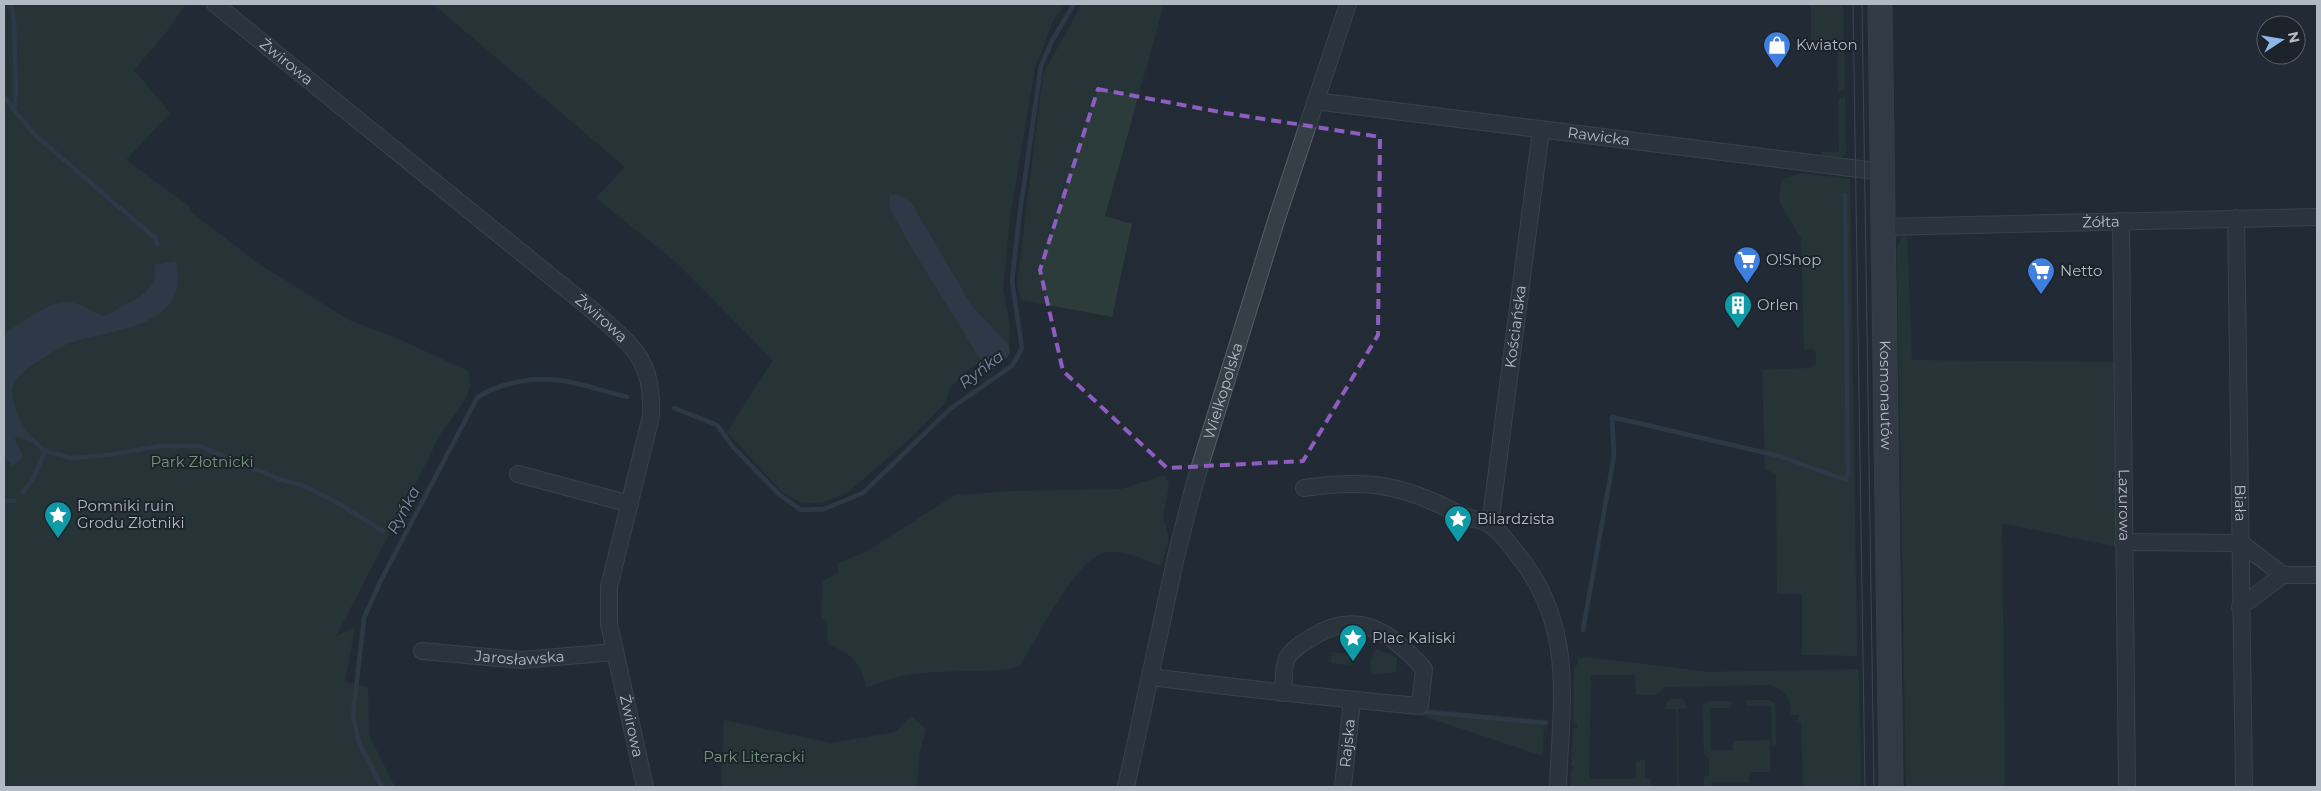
<svg xmlns="http://www.w3.org/2000/svg" width="2321" height="791" font-family="Montserrat,sans-serif">
<style>
.green{fill:#2b3c3b}
.water{fill:#3a4b5c}
.lines{fill:none;stroke-linecap:round;stroke-linejoin:round}
.stream{stroke:#3a4b5c;stroke-width:4.5}
.minor-casing{stroke:#545c64;stroke-width:18}
.secondary-casing{stroke:#545c64;stroke-width:25}
.minor{stroke:#363e46;stroke-width:16}
.secondary{stroke:#454d58;stroke-width:24}
.tram{stroke:#5d6570;stroke-width:1}
.marked{fill:none;stroke:#8e5dc0;stroke-width:4;stroke-dasharray:10 6;stroke-linejoin:round}
.labels{text-anchor:middle;stroke-width:4;stroke-linejoin:round;paint-order:stroke}
.poi-label{font-size:15px;fill:#b1b9c2;stroke:#1c232b;text-anchor:start}
.street-label{font-size:15px;fill:#b1b9c2;stroke:#1c232b}
.park-label{font-size:15px;fill:#739679;stroke:#1c232b}
.water-label{font-size:16px;font-style:italic;fill:#758ba2;stroke:#1c232b}
</style>
<rect width="100%" height="100%" fill="#232c35"/>
<!-- green -->
<g class="green">
<path d="M 4,4 L 186,4 L 165,34 L 134,70 L 170,113 L 126,160 L 189,206 L 191,212 L 259,264 L 349,320 L 399,339 L 468,371 C 469,376 471,383 470,387 C 463,412 439,428 432,452 L 336,636 L 355,627 L 345,682 L 368,687 L 369,735 L 395,787 L 4,787 Z"/>
<polygon points="433,4 1065,4 1053,21 1035,68 1010,217 1003,289 1010,326 1009,345 972,306 911,202 911,247 981,360 968,370 950,388 946,402 906,442 847,493 824,502 803,504 782,492 727,432 773,360 676,262 596,198 625,167"/>
<polygon points="1082,4 1164,4 1105,216 1132,224 1112,317 1021,300 1017,285 1043,74"/>
<polygon points="1811,4 1843,4 1845,89 1838,92 1837,40 1811,41"/>
<polygon points="1845,95 1846,153 1842,157 1821,155 1821,152 1839,152 1838,100"/>
<polygon points="1800,173 1850,179 1857,656 1802,655 1802,594 1777,594 1776,474 1765,469 1762,370 1810,368 1816,364 1816,352 1812,349 1804,349 1801,238 1781,205 1779,197 1782,180"/>
<polygon points="1907,235 1912,360 2114,362 2117,547 2002,523 2005,787 1906,787 1897,249 1901,238"/>
<path d="M 1165,475 L 1169,485 L 1163,516 L 1169,538 L 1161,566 C 1143,560 1126,550 1106,552 C 1078,555 1035,641 1020,666 C 1006,671 993,670 978,671 C 940,672 902,670 867,688 C 861,662 852,654 828,644 L 827,621 L 821,618 L 823,581 L 839,572 L 837,564 L 869,550 L 955,495 L 1015,491 L 1121,489 Z"/>
<polygon points="1376,649 1397,657 1396,672 1372,675 1370,661"/>
<polygon points="1332,652 1351,654 1350,665 1331,663"/>
<path d="M 1585,657 L 1710,672 L 1859,669 L 1861,787 L 1803,787 L 1801,722 L 1790,722 L 1799,721 L 1799,715 L 1791,715 C 1791,699 1786,690 1770,685 L 1666,687 L 1655,695 L 1636,695 L 1635,675 L 1591,675 L 1589,779 L 1636,779 L 1636,761 L 1645,760 L 1645,777 L 1651,780 L 1651,787 L 1570,787 L 1571,769 L 1573,769 L 1574,766 L 1571,766 L 1573,728 L 1577,728 L 1577,724 L 1573,724 L 1574,668 L 1578,664 L 1578,659 Z"/>
<polygon points="1671,699 1683,699 1688,708 1678,709 1679,787 1677,787 1676,709 1665,709 1667,702"/>
<polygon points="1746,700 1769,700 1775,704 1776,744 1772,746 1771,706 1747,706"/>
<polygon points="1732,701 1731,708 1710,708 1711,750 1733,750 1733,741 1770,740 1770,772 1749,772 1749,782 1712,782 1711,787 1704,787 1704,777 1709,775 1709,758 1704,755 1703,705 1709,701"/>
<polygon points="1427,709 1544,720 1543,756 1420,715"/>
<polygon points="911,716 926,729 919,754 917,787 721,787 724,720 831,743 896,732"/>
</g>
<!-- water -->
<g class="water">
<polygon points="897,194 911,202 972,306 1009,345 1010,353 1003,362 988,372 911,247 890,208 889,196"/>
<path d="M 176,261 C 192,331 109,327 65,345 C 55,350 45,357 36,363 C 27,368 13,379 12,391 C 12,402 18,417 24,427 C 26,431 30,434 31,439 L 29,441 L 17,437 L 15,438 C 15,446 22,449 23,457 L 13,466 L 4,458 L 4,333 C 19,325 51,300 67,302 C 80,303 91,310 102,316 C 111,314 119,308 127,304 C 144,295 158,286 154,265 Z"/>
</g>
<g class="lines">
<!-- stream -->
<g class="stream">
<polyline points="11,4 14,20 16,92 14,110 35,135 155,238 157,244"/>
<polyline points="4,96 14,110"/>
<polyline points="674,408 717,425 733,447 780,495 801,510 824,509 863,493 951,408 1012,366 1022,348 1012,281 1019,219 1041,66 1052,41 1074,4"/>
<polyline points="31,439 45,451 71,458 108,455 160,446 199,446 279,479 302,485 336,502 383,531"/>
<polyline points="23,492 33,478 45,451"/>
<polyline points="4,501 14,501"/>
<polyline points="1583,630 1614,456 1612,417 1779,456 1846,480 1848,471 1845,195"/>
<polyline points="1426,712 1546,723"/>
<path d="M 382,787 L 359,743 L 353,715 L 364,618 L 381,580 L 477,398 C 486,391 495,388 505,385 C 552,371 583,386 627,397"/>
</g>
<!-- minor casing -->
<g class="minor-casing">
<g id="minor">
<path id="s1" d="M 215,4 L 591,309 C 631,345 654,358 651,416 L 609,587 L 609,624 L 645,787"/>
<path id="s2" d="M 1315,101 L 1883,172"/>
<path id="s3" d="M 2236,218 L 2244,787"/>
<path id="s4" d="M 2121,221 L 2127,787"/>
<path id="s5" d="M 1883,227 L 2317,217"/>
<polyline points="518,474 630,504"/>
<path d="M 1304,488 C 1367,479 1401,484 1457,513 C 1467,519 1480,519 1489,524 C 1500,530 1510,546 1518,555 C 1576,628 1561,701 1558,787"/>
<path id="s6" d="M 1490,525 L 1541,130"/>
<polyline points="2123,542 2241,543 2283,575 2317,575"/>
<polyline points="2240,607 2283,575"/>
<path id="s7" d="M 422,651 L 521,660 L 615,652"/>
<path d="M 1150,677 C 1240,688 1330,698 1420,706 L 1424,669 C 1393,634 1359,608 1314,636 C 1304,642 1293,648 1287,658 C 1283,667 1284,683 1283,693"/>
<path id="s8" d="M 1126,787 L 1177,552 L 1195,482 L 1276,221 L 1348,4"/>
<path id="s9" d="M 1343,787 L 1352,700"/>
</g>
</g>
<!-- secondary casing -->
<g class="secondary-casing">
<g id="secondary">
<path id="s10" d="M 1880,4 L 1891,787"/>
</g>
</g>
<!-- minor -->
<use href="#minor" class="minor"/>
<!-- secondary -->
<use href="#secondary" class="secondary"/>
<!-- tram -->
<g class="tram">
<polyline points="1853,4 1865,787"/>
<polyline points="1862,4 1874,787"/>
</g>
</g>
<!-- marked area -->
<path d="M0 0H2321V791H0ZM 1098,89 L 1225,113 L 1380,137 L 1378,335 L 1303,461 L 1167,468 L 1063,371 L 1040,270 Z" fill="#232c35" fill-opacity=".55" fill-rule="evenodd"/>
<path class="marked" d="M 1098,89 L 1225,113 L 1380,137 L 1378,335 L 1303,461 L 1167,468 L 1063,371 L 1040,270 Z"/>
<!-- icons -->
<defs>
<g id="shop-pin" transform="scale(1.4375)"><path d="M0 17L-7.5 6A9.5 9.5 0 1 1 7.5 6Z" fill="#3f7fe0" stroke="#1c232b"/><path d="M-5-2.5h2.3a2.7 3.5 0 0 1 5.4 0H5L5.5 6h-11ZM-1.5-2.5h3a1.5 2.3 0 0 0-3 0Z" fill="#fff"/></g>
<g id="supermarket-pin" transform="scale(1.4375)"><path d="M0 17L-7.5 6A9.5 9.5 0 1 1 7.5 6Z" fill="#3f7fe0" stroke="#1c232b"/><path d="M-6-5.5h2.5l.6 2H6L4.5 2H-2.5L-4.4-4H-6ZM-1.5 3.2a1.3 1.3 0 1 0 .1 0ZM3 3.2a1.3 1.3 0 1 0 .1 0Z" fill="#fff"/></g>
<g id="building-pin" transform="scale(1.4375)"><path d="M0 17L-7.5 6A9.5 9.5 0 1 1 7.5 6Z" fill="#0f9aa8" stroke="#1c232b"/><path d="M-4-6H4V6H1V3H-1V6H-4ZM-2.5-4.3h1.7v1.8h-1.7ZM.8-4.3h1.7v1.8H.8ZM-2.5-1h1.7V.8h-1.7ZM.8-1h1.7V.8H.8Z" fill="#fff"/></g>
<g id="sight-pin" transform="scale(1.4375)"><path d="M0 17L-7.5 6A9.5 9.5 0 1 1 7.5 6Z" fill="#0f9aa8" stroke="#1c232b"/><path d="M0-6L1.8-2.2L6-1.7L2.9 1.2L3.7 5.4L0 3.3L-3.7 5.4L-2.9 1.2L-6-1.7L-1.8-2.2Z" fill="#fff"/></g>
</defs>
<g fill-rule="evenodd">
<use href="#shop-pin" x="1777" y="45"/>
<use href="#supermarket-pin" x="1747" y="260"/>
<use href="#supermarket-pin" x="2041" y="271"/>
<use href="#building-pin" x="1738" y="305"/>
<use href="#sight-pin" x="58" y="515"/>
<use href="#sight-pin" x="1458" y="519"/>
<use href="#sight-pin" x="1353" y="638"/>
</g>
<g class="labels">
<!-- poi labels -->
<g class="poi-label">
<text x="1796" y="50">Kwiaton</text>
<text x="1766" y="265">O!Shop</text>
<text x="2060" y="276">Netto</text>
<text x="1757" y="310">Orlen</text>
<text x="77" y="511">Pomniki ruin<tspan x="77" dy="17">Grodu Złotniki</tspan></text>
<text x="1477" y="524">Bilardzista</text>
<text x="1372" y="643">Plac Kaliski</text>
</g>
<!-- street labels -->
<g class="street-label">
<text dy="5" stroke="none"><textPath href="#s1" startOffset="92">Żwirowa</textPath></text>
<text dy="5" stroke="none"><textPath href="#s2" startOffset="286">Rawicka</textPath></text>
<text dy="5" stroke="none"><textPath href="#s5" startOffset="218">Żółta</textPath></text>
<text dy="5" stroke="none"><textPath href="#s1" startOffset="498">Żwirowa</textPath></text>
<text dy="5" stroke="none"><textPath href="#s6" startOffset="200">Kościańska</textPath></text>
<text dy="5" stroke="none"><textPath href="#s8" startOffset="408">Wielkopolska</textPath></text>
<text dy="5" stroke="none"><textPath href="#s10" startOffset="391">Kosmonautów</textPath></text>
<text dy="5" stroke="none"><textPath href="#s3" startOffset="285">Biała</textPath></text>
<text dy="5" stroke="none"><textPath href="#s4" startOffset="284">Lazurowa</textPath></text>
<text dy="5" stroke="none"><textPath href="#s7" startOffset="98">Jarosławska</textPath></text>
<text dy="5" stroke="none"><textPath href="#s1" startOffset="931">Żwirowa</textPath></text>
<text dy="5" stroke="none"><textPath href="#s9" startOffset="44">Rajska</textPath></text>
</g>
<!-- park labels -->
<g class="park-label">
<text x="202" y="467">Park Złotnicki</text>
<text x="754" y="762">Park Literacki</text>
</g>
<!-- water labels -->
<g class="water-label">
<text transform="translate(981 369) rotate(-37)" y="6">Ryńka</text>
<text transform="translate(403 510) rotate(-62)" y="6">Ryńka</text>
</g>
</g>
<!-- border -->
<rect width="2321" height="791" fill="none" stroke="#b1b9c2" stroke-width="10"/>
<!-- north arrow -->
<g transform="translate(2281 40) rotate(78)"><circle r="24" fill="#1c232b" stroke="#585f67"/>
<path d="M0-4L9 19L0 12L-9 19Z" fill="#8fb6e9"/>
<text y="-8" font-size="14" font-weight="bold" text-anchor="middle" fill="#b1b9c2">N</text>
</g>
</svg>
